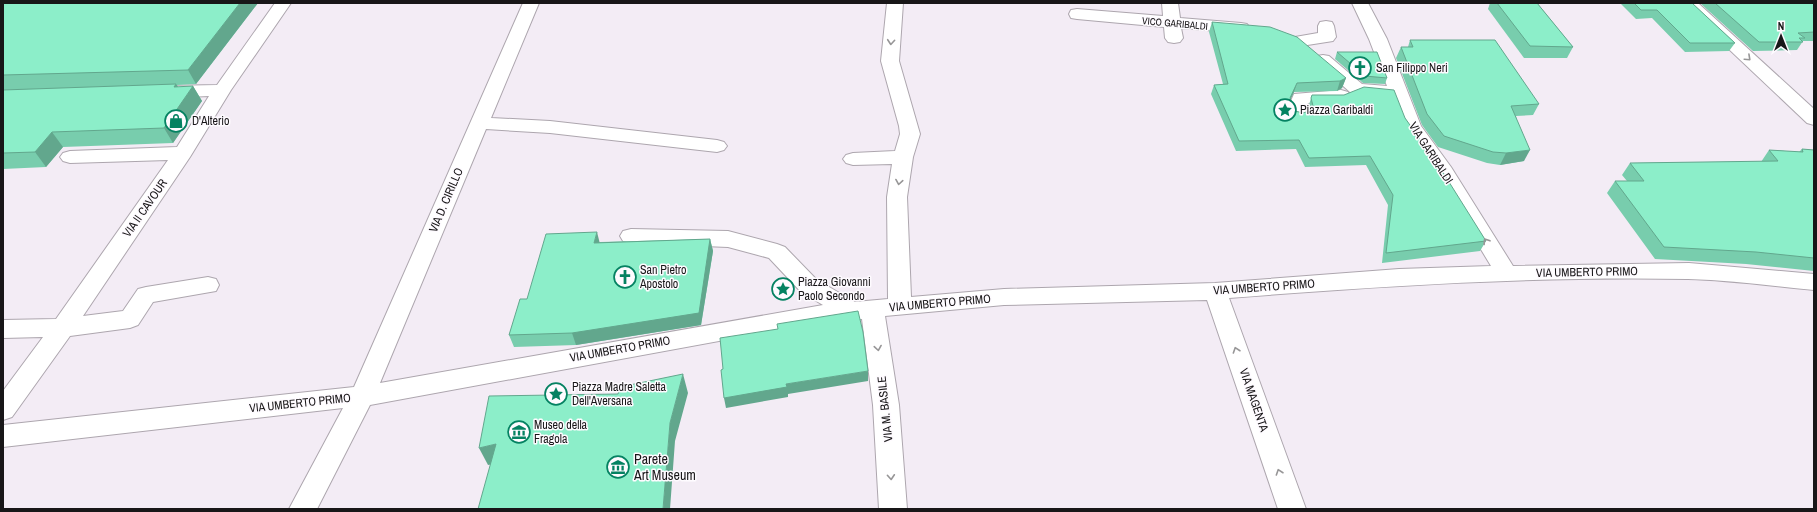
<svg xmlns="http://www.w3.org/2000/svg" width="1817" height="512" font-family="'Archivo Narrow',sans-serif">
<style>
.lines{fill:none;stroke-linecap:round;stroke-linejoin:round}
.street-casing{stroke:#ada6ae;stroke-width:2}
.secondary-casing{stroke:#ada6ae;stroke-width:2}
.street{fill:#fff;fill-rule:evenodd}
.secondary{fill:#fff;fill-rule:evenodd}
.wall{fill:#78cdad}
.shaded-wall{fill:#62a78d}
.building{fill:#8ceec9;stroke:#62a78d}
.oneway{stroke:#979697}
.labels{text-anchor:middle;stroke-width:3;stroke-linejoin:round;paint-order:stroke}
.far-street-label{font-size:10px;fill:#181618;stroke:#fefbff}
.poi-label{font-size:12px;fill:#181618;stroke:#fefbff;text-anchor:start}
.street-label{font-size:12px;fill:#181618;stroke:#fefbff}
.near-poi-label{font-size:14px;fill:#181618;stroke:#fefbff;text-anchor:start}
</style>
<rect width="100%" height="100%" fill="#f3ecf5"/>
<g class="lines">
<!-- street casing -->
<g class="street-casing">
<g id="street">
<polygon points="275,3 291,3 231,90 190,157 83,316 123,311 138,289 146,287 208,277 216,279 219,285 216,291 153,302 138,325 130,328 70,336 12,417 3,420 3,391 43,337 3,338 3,320 56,319 168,160 70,163 63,161 60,157 63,153 70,151 177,147 209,96 166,98 159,96 157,92 159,88 166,86 217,85"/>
<path d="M 523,3 L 539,3 L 491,118 L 550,121 L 717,140 L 724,142 L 727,146 L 724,150 L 717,152 L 550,133 L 486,129 L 380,383 L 823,305 L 801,292 L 769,258 L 728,247 L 631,243 L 623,241 L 620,236 L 623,231 L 631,229 L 728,231 L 777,244 L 785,247 L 817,280 L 855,302 L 888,299 L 887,197 L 892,164 L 853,165 L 846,163 L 843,159 L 846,155 L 853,153 L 895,151 L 900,134 L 899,126 L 881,61 L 887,3 L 903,3 L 899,61 L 920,134 L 913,157 L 907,197 L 911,297 L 1004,289 L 1215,283 L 1399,269 L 1491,266 L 1436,175 L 1402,127 L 1391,98 L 1351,93 L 1314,60 L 1317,56 L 1323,55 L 1329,56 L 1362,84 L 1387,86 L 1369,39 L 1352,3 L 1368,3 L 1387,39 L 1421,126 L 1451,167 L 1513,266 L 1689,263 L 1814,274 L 1814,290 C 1772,286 1730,280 1688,279 C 1535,276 1382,286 1229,298 L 1306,509 L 1278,509 L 1207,300 L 1004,305 L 885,316 L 899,405 L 907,509 L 879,509 L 873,405 L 862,319 L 817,323 L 370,405 L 317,509 L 289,509 L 343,408 L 3,447 L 3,425 L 354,387 Z"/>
<polygon points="1162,3 1178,3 1180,18 1241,23 1247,24 1250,28 1247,32 1241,33 1181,28 1183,38 1180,42 1174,43 1168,42 1165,38 1164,27 1077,19 1071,18 1069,14 1071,10 1077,9 1163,16"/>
<polygon points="1326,21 1332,22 1334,26 1336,37 1333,41 1301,46 1295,45 1292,41 1295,37 1318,33 1318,26 1320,22"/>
<polygon points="1341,90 1348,92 1350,96 1348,100 1308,103 1306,108 1308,115 1306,119 1299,121 1292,119 1288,108 1294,94"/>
</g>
</g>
<!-- secondary casing -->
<g class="secondary-casing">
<polygon id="secondary" points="1680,3 1698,3 1814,109 1814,125 1807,123"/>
</g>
<!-- street -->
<use href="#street" class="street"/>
<!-- secondary -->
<use href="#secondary" class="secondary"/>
</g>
<!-- wall -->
<g class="wall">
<polygon points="3,3 258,3 196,84 177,85 178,87 193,86 202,101 173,143 63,147 46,167 3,169"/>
<polygon points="1490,3 1537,3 1573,47 1567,58 1524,58 1488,9"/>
<polygon points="1620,3 1692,3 1735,43 1729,51 1685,52 1652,18 1636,19"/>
<polygon points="1700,3 1814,3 1814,41 1803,41 1797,50 1753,51"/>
<polygon points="1212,22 1346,78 1342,88 1337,91 1294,92 1290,100 1295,111 1303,113 1308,111 1308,108 1312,95 1405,118 1486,241 1480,251 1382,263 1388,205 1366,165 1305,167 1296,149 1236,151 1211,94 1214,85 1223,84 1209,32"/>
<polygon points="1410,40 1539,104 1533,115 1516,116 1524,161 1500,165 1487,163 1438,147 1422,125 1396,58 1401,47 1408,47"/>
<polygon points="1337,52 1387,78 1385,84 1363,83 1335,59"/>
<polygon points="1802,149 1814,150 1814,271 1746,264 1655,259 1607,193 1615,181 1627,181 1622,175 1630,163 1761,162 1769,150 1799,152"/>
<polygon points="710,239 713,251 701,325 576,345 514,347 509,335 527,299 600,242"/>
</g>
<!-- shaded-wall -->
<g class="shaded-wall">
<polygon points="240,3 258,3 196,84 188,70"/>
<polygon points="1346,78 1342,88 1337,91 1340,81"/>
<polygon points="1297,83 1294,92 1287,107 1290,98"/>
<polygon points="176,84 185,98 193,86 202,101 173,143 164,128 174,87"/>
<polygon points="52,132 63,147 46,167 35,152"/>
<polygon points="1530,150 1524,161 1500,165 1506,153"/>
<polygon points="597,232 600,244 594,243"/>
<polygon points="710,239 713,251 701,325 576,345 572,333"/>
<polygon points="868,371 868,381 788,394 788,397 726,408 724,398 786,384"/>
<polygon points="683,374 688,393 675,441 670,509 663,509 670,423"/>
<polygon points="496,444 505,462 488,465 479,448"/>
</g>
<!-- building -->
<g class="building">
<polygon points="3,3 240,3 188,70 3,75"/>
<polygon points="1497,3 1537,3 1573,47 1530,46"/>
<polygon points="1634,3 1692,3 1735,43 1690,43 1657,10 1641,10"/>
<polygon points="1715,3 1814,3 1814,32 1798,33 1805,38 1799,38 1803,42 1759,42"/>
<polygon points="1212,22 1270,27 1297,37 1346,78 1340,81 1297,83 1290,98 1295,111 1303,113 1311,110 1313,106 1311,98 1312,95 1344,95 1364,87 1394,90 1405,118 1439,166 1486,241 1386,253 1393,195 1370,156 1309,158 1299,140 1239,141 1214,85 1228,84"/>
<polygon points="1410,40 1495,40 1539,104 1511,106 1530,150 1506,153 1493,152 1444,136 1427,114 1401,47 1413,47"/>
<polygon points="1337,52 1377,52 1387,78 1365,76"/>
<polygon points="176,84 174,87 193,86 164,128 52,132 35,152 3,153 3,90"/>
<polygon points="1802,149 1814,150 1814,258 1756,252 1664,247 1615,181 1644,181 1630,163 1778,161 1769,150 1803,152"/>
<polygon points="597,232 594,243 710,239 699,313 572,333 509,335 520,299 527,299 546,234"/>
<polygon points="858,311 863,332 868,371 786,384 787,387 724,398 721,370 723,369 720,338 778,329 777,324"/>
<polygon points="683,374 670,423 663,509 478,509 496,444 479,448 489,396 618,394 620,387"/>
</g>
<!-- one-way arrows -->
<defs><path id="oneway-chevron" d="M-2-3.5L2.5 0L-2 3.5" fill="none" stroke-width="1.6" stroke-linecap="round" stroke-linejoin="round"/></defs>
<g class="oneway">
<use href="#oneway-chevron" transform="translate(891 42) rotate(95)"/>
<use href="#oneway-chevron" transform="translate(1748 58) rotate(43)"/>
<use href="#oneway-chevron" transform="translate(899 182) rotate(99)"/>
<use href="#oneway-chevron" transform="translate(1486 241) rotate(-122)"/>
<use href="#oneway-chevron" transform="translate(878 348) rotate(81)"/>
<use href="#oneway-chevron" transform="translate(1236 350) rotate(-109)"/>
<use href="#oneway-chevron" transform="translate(1279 472) rotate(-109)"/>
<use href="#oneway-chevron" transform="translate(891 477) rotate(86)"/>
</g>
<!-- icons -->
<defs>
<g id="church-ring" transform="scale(1.15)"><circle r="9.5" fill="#fefbff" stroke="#058262" stroke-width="1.5"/><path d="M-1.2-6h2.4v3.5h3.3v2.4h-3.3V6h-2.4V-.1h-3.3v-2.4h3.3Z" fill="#058262"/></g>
<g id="sight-ring" transform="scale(1.15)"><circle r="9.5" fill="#fefbff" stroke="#058262" stroke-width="1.5"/><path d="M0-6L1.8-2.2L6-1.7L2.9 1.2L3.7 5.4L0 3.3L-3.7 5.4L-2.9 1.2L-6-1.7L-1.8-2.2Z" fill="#058262"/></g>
<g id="shop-ring" transform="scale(1.15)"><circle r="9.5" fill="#fefbff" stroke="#058262" stroke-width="1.5"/><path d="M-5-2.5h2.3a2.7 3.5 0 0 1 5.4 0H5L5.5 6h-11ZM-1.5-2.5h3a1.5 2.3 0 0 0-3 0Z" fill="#058262"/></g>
<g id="museum-ring" transform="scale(1.15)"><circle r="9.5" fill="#fefbff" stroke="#058262" stroke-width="1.5"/><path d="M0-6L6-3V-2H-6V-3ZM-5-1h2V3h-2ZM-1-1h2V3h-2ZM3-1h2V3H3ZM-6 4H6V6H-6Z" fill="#058262"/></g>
</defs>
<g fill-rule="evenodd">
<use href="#church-ring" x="1360" y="68"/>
<use href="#sight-ring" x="1285" y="110"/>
<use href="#shop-ring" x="176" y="121"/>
<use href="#church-ring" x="625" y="277"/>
<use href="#sight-ring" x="783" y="289"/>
<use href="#sight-ring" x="556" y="394"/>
<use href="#museum-ring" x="519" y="432"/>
<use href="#museum-ring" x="618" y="467"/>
</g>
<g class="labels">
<!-- far-street labels -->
<g class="far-street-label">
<text transform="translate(1175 23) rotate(5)" y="4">VICO GARIBALDI</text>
</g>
<!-- poi labels -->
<g class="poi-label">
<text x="1376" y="72">San Filippo Neri</text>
<text x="1300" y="114">Piazza Garibaldi</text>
<text x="192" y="125">D'Alterio</text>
<text x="640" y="274">San Pietro<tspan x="640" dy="14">Apostolo</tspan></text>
<text x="798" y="286">Piazza Giovanni<tspan x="798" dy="14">Paolo Secondo</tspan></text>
<text x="572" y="391">Piazza Madre Saletta<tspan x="572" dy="14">Dell'Aversana</tspan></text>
<text x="534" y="429">Museo della<tspan x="534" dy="14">Fragola</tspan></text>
</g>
<!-- street labels -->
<g class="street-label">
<text transform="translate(1431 153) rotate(57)" y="4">VIA GARIBALDI</text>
<text transform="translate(446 200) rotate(-67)" y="4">VIA D. CIRILLO</text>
<text transform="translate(145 208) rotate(-55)" y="4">VIA II CAVOUR</text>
<text transform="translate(1587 272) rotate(-1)" y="4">VIA UMBERTO PRIMO</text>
<text transform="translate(1264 287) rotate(-4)" y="4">VIA UMBERTO PRIMO</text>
<text transform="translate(940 303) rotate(-5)" y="4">VIA UMBERTO PRIMO</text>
<text transform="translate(620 349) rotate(-10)" y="4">VIA UMBERTO PRIMO</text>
<text transform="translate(1254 400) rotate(71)" y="4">VIA MAGENTA</text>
<text transform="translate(300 403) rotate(-6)" y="4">VIA UMBERTO PRIMO</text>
<text transform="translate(885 409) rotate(-96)" y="4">VIA M. BASILE</text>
</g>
<!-- near-poi labels -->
<g class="near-poi-label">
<text x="634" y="464">Parete<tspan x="634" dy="16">Art Museum</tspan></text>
</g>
</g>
<!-- border -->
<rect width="1817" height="512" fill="none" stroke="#181618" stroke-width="8"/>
<!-- north arrow -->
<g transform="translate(1781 36)" stroke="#fefbff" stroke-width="3" paint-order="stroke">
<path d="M0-3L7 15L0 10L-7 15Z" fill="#181618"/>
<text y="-6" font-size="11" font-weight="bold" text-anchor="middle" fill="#181618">N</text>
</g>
</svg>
